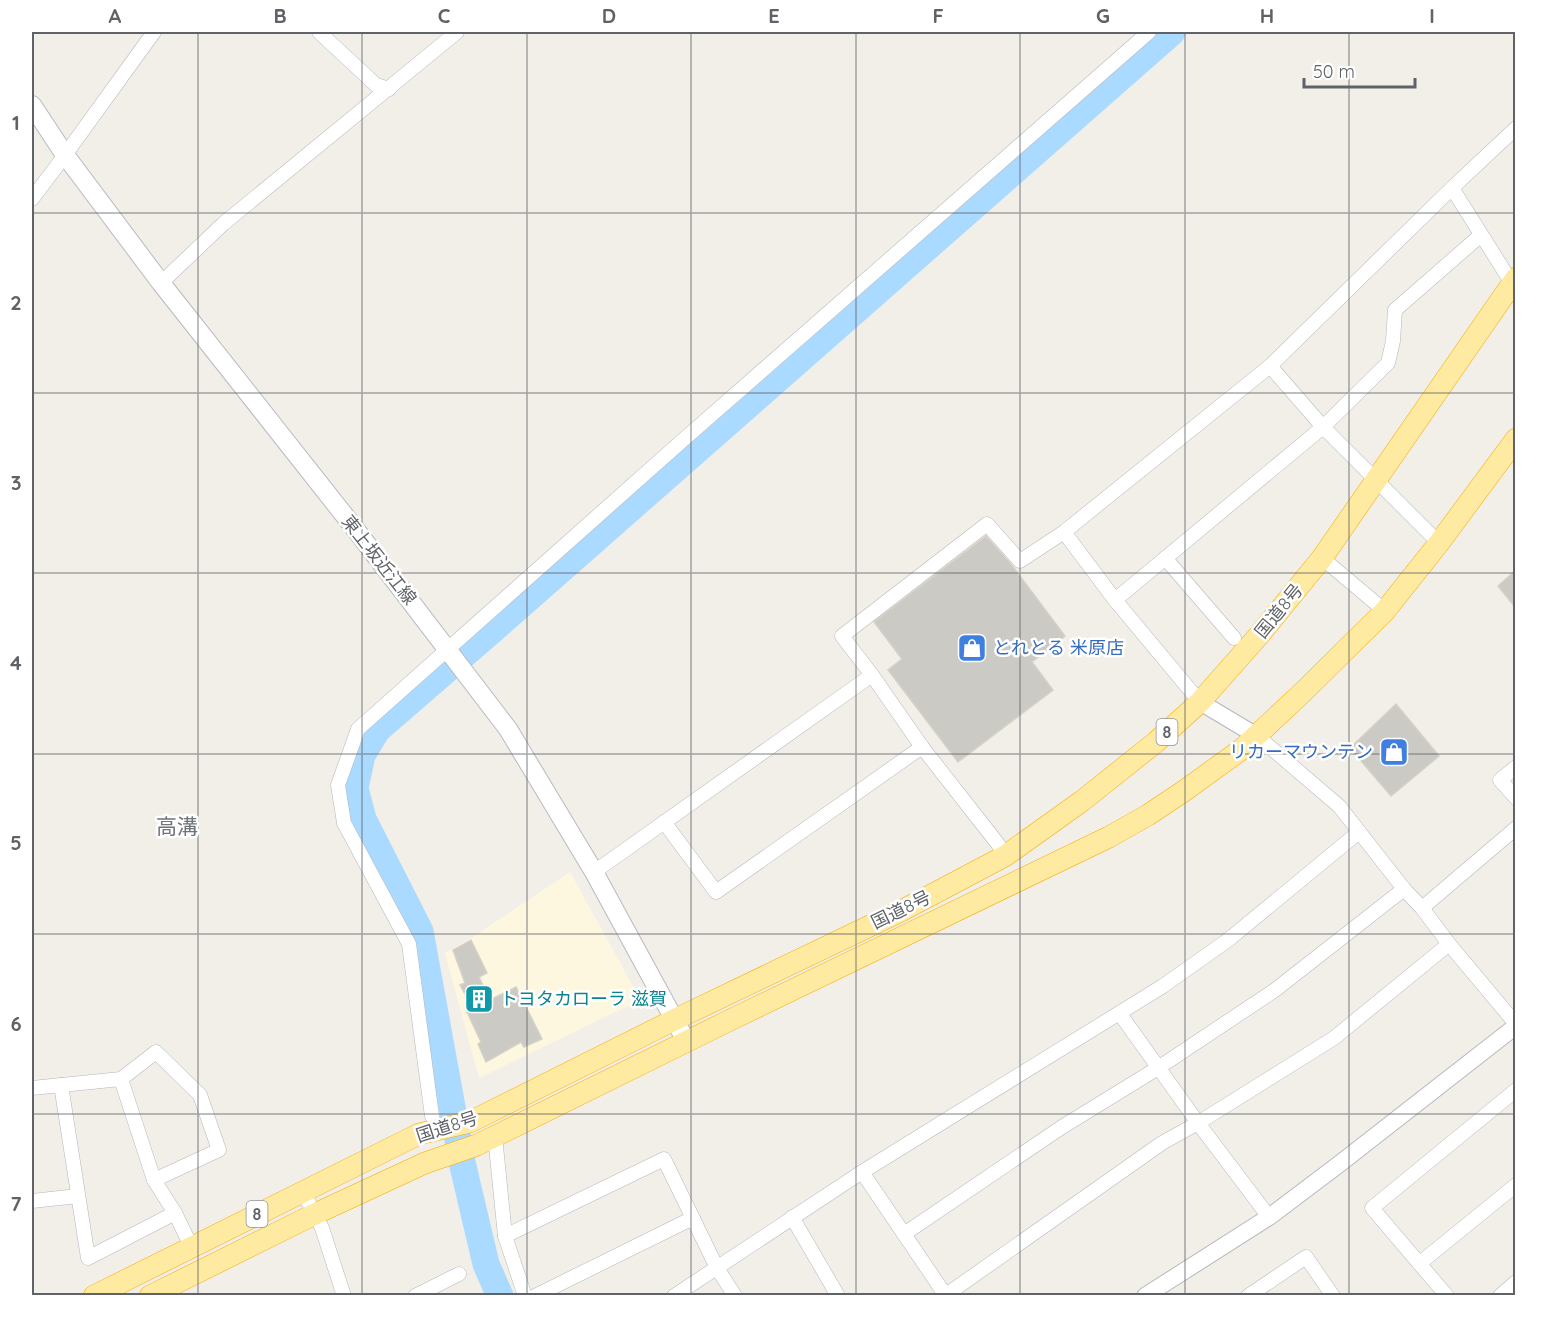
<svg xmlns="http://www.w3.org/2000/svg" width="1547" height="1327" font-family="Quicksand,'Noto Sans JP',sans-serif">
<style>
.commercial{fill:#fef7e0}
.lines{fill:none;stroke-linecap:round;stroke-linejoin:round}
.river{stroke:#aadaff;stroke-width:27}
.building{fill:#cccac5;stroke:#d6d1c6;stroke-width:1.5}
.minor-casing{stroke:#b5b8bc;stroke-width:15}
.tertiary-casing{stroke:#b5b8bc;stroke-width:18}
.secondary-casing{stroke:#b6babf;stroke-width:20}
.trunk-casing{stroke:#f9ab00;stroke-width:22}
.minor{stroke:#fff;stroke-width:14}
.tertiary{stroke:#fff;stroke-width:16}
.secondary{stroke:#fff;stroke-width:18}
.trunk{stroke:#feeaa1;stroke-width:21}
.grid{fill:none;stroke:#5f6368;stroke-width:1.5;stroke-opacity:0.55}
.labels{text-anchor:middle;stroke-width:5;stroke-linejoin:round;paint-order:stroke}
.shield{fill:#fff;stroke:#8f9295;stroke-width:1.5}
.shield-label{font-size:16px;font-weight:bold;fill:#5f6368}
.street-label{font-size:18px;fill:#5f6368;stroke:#fff}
.shop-label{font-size:18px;fill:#366cbe;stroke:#fff;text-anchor:start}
.culture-label{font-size:18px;fill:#0d838f;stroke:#fff;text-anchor:start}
.quarter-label{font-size:21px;fill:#70757a;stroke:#fff}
.neatline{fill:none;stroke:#5f6368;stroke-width:2}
.grid-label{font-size:20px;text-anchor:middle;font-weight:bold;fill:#5f6368}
</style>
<rect width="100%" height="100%" fill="#f1efe8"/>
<!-- commercial -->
<polygon class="commercial" points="570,872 635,990 636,1002 479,1078 445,953 473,937"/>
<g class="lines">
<!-- river -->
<polyline class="river" points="500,1296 486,1264 462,1162 420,931 363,819 355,788 362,755 377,730 490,632 1172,32"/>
</g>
<!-- building -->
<g class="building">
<polygon points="986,536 1011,564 1065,636 1032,662 1053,690 958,762 888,670 902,659 874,622"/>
<polygon points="1515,571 1515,607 1498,586"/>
<polygon points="1396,704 1439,756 1391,796 1350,748"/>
<polygon points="471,940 487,973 479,977 490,1000 516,987 542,1039 524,1047 521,1042 486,1062 478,1044 481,1042 467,1012 473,1009 460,985 465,983 453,950"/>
</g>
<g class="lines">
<!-- minor casing -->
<g class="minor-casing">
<g id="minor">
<polyline points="319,32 376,85 389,89"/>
<polyline points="1452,188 1508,277 1516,283"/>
<polyline points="32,199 65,155 154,32"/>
<polyline points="161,283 223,224 457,32"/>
<polyline points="1270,366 1323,427 1439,543"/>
<polyline points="1064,532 1115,600 1200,702"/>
<polyline points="1165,558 1234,638"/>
<polyline points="1322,558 1385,611"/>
<polyline points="1115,600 1323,427 1388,363 1393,341 1395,310 1481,235"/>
<polyline points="1257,736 1339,806 1404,889 1422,908 1449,944 1516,1024"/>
<polyline points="1516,767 1500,780 1516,798"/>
<polyline points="664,822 716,892 922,747"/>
<polyline points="1005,856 998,844 922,747 872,675 842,636 987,524 1020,561 1064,532 1270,366 1452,188 1516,128"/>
<polyline points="594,872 872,675"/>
<polyline points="1422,908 1516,828"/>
<polyline points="1120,1014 1198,1123 1269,1217"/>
<polyline points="121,1079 154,1180 175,1213 191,1246"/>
<polyline points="61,1085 88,1258 175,1213"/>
<polyline points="32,1088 121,1079 156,1052 200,1095 219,1150 154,1180"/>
<polyline points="432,1116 409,944 344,823 338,785 358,729 683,440 1149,32"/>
<polyline points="495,1136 505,1236 525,1296"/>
<polyline points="862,1172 946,1296"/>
<polyline points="303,1192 322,1228 344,1296"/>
<polyline points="32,1201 78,1196"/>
<polyline points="792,1217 838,1296"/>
<polyline points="904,1234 1062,1127 1158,1068 1275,990 1404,889"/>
<polyline points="505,1236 664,1159 717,1268 735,1296"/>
<polyline points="1420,1263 1516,1185"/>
<polyline points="946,1295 1162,1143 1198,1123 1334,1038 1449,944"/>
<polyline points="415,1296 459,1274"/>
<polyline points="535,1296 693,1218"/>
<polyline points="674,1296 862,1172 1163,986 1228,940 1359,832"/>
<polyline points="1248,1296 1306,1257 1333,1296"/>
<polyline points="1447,1296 1372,1208 1516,1090"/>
<polyline points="1500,1296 1516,1282"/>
</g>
</g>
<!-- tertiary casing -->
<g class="tertiary-casing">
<g id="tertiary">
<polyline points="1200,702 1257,736"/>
<polyline points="1145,1296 1269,1217 1338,1165 1516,1026"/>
</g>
</g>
<!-- secondary casing -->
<g class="secondary-casing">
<polyline id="secondary" points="32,105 65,155 161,283 356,530 508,729 594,872 686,1041"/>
</g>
<!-- trunk casing -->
<g class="trunk-casing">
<g id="trunk">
<polyline points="94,1296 419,1134 470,1122 674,1020 901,911 1005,856 1082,801 1156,742 1200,702 1261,633 1322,558 1516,278"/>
<polyline points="150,1296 315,1214 425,1163 477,1145 724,1023 1109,837 1148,815 1184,791 1242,749 1303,692 1385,611 1439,543 1516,439"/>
</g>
</g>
<!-- minor -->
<use href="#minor" class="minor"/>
<!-- tertiary -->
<use href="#tertiary" class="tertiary"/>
<!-- secondary -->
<use href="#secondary" class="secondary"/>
<!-- trunk -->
<use href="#trunk" class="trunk"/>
</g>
<!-- grid -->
<path class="grid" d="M 198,32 L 198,1296M 362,32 L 362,1296M 527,32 L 527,1296M 691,32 L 691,1296M 856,32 L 856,1296M 1020,32 L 1020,1296M 1185,32 L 1185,1296M 1349,32 L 1349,1296M 32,213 L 1516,213M 32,393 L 1516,393M 32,573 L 1516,573M 32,754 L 1516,754M 32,934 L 1516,934M 32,1114 L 1516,1114"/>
<!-- icons -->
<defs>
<g id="shop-square" transform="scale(1.5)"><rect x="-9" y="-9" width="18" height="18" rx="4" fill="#3f7fe0" stroke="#fff"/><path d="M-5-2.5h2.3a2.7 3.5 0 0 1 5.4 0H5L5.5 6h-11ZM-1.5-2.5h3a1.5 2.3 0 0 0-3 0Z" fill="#fff"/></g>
<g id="building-square" transform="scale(1.5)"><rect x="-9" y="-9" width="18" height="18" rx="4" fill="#0f9aa8" stroke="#fff"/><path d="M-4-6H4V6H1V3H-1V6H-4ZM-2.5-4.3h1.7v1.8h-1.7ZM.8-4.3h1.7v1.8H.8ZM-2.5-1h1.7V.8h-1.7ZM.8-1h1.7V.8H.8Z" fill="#fff"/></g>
</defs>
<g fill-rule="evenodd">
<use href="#shop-square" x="972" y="648"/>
<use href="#shop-square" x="1394" y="752"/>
<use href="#building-square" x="479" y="999"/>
</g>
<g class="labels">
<!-- shield labels -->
<g class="shield">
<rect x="1156.5" y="719" width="21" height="26" rx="4.5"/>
<rect x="246.5" y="1201" width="21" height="26" rx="4.5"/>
</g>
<g class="shield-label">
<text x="1167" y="738">8</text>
<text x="257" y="1220">8</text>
</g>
<!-- street labels -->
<g class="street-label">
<text transform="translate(379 560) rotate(52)" y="6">東上坂近江線</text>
<text transform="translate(1279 611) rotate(-51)" y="6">国道8号</text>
<text transform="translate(901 910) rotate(-26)" y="6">国道8号</text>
<text transform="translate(447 1127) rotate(-18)" y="6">国道8号</text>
</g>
<!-- shop labels -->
<g class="shop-label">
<text x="993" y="654">とれとる 米原店</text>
<text x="1373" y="758" text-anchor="end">リカーマウンテン</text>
</g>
<!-- culture labels -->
<g class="culture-label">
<text x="500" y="1005">トヨタカローラ 滋賀</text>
</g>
<!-- quarter labels -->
<g class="quarter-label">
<text x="177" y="834">高溝</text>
</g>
</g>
<!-- border -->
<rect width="1547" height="1327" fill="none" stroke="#ffffff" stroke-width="66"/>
<!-- scale -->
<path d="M1304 78v9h111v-9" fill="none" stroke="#5f6368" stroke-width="3"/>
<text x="1313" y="78" font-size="18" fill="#5f6368" stroke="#ffffff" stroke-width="4.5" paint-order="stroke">50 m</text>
<rect x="33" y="33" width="1481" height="1261" class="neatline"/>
<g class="grid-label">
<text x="115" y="23">A</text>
<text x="280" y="23">B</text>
<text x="444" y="23">C</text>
<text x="609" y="23">D</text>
<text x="774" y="23">E</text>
<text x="938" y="23">F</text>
<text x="1103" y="23">G</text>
<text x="1267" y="23">H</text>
<text x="1432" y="23">I</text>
<text x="16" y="130">1</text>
<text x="16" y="310">2</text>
<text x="16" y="490">3</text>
<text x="16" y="670">4</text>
<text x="16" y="850">5</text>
<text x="16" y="1031">6</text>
<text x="16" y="1211">7</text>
</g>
</svg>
